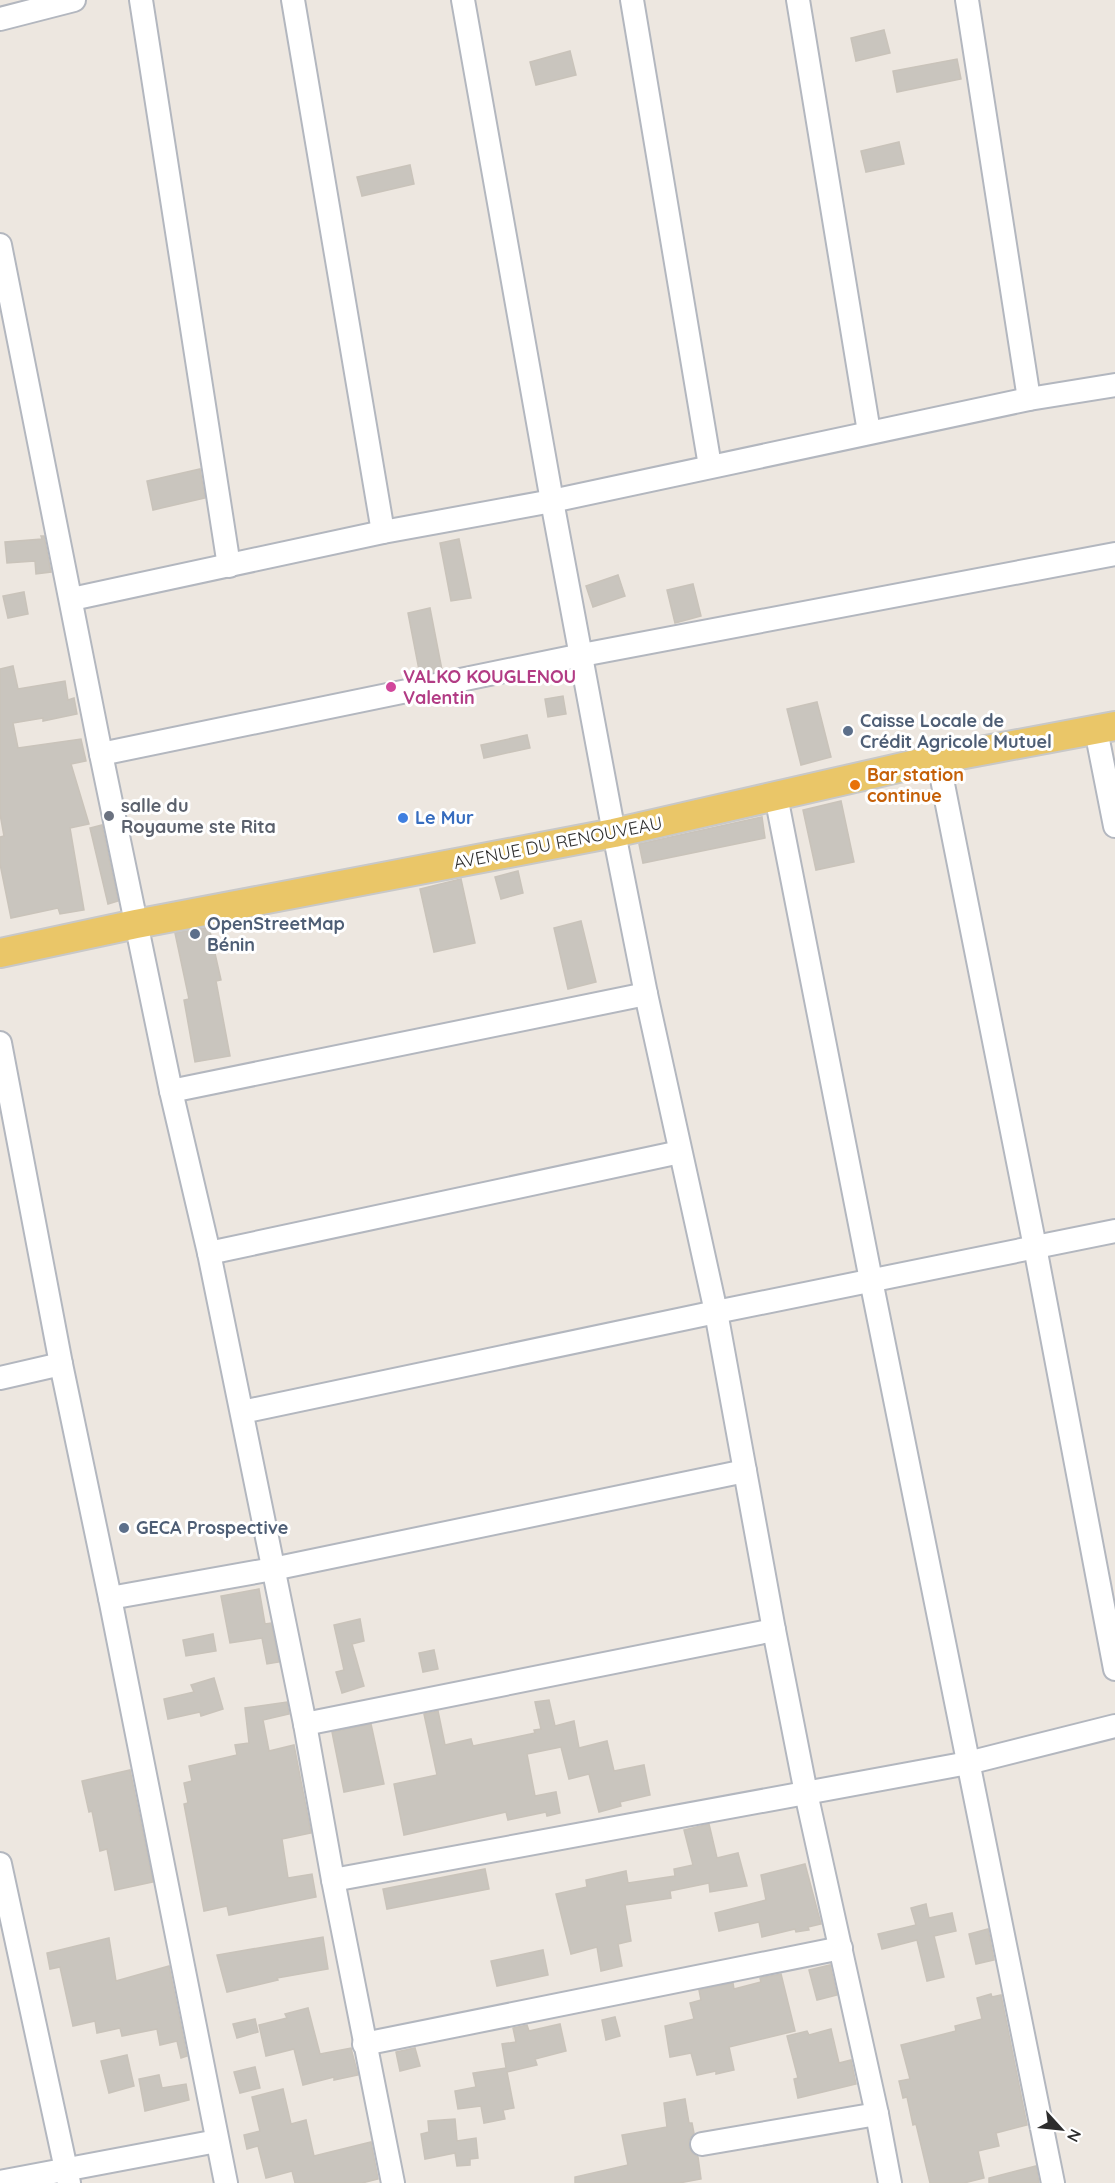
<svg xmlns="http://www.w3.org/2000/svg" width="1115" height="2183" font-family="Quicksand,sans-serif">
<style>
.building{fill:#c9c5be;stroke:#c9c3ba;stroke-width:1.5}
.lines{fill:none;stroke-linecap:round;stroke-linejoin:round}
.minor-casing{stroke:#b3b7bf;stroke-width:26}
.major-casing{stroke:#c8c8c8;stroke-width:32}
.minor{stroke:#fff;stroke-width:22}
.major{stroke:#eac668;stroke-width:28}
.hotel-dot{fill:#d1479c;stroke:#fff;stroke-width:2}
.service-dot{fill:#5c6f8a;stroke:#fff;stroke-width:2}
.food-dot{fill:#e8710a;stroke:#fff;stroke-width:2}
.worship-dot{fill:#6b7280;stroke:#fff;stroke-width:2}
.shop-dot{fill:#3f7fe0;stroke:#fff;stroke-width:2}
.labels{text-anchor:middle;stroke-width:6;stroke-linejoin:round;paint-order:stroke}
.hotel-label{font-size:18px;font-weight:bold;fill:#b23c85;stroke:#fff;text-anchor:start}
.service-label{font-size:18px;font-weight:bold;fill:#4e5e75;stroke:#fff;text-anchor:start}
.food-label{font-size:18px;font-weight:bold;fill:#c56008;stroke:#fff;text-anchor:start}
.worship-label{font-size:18px;font-weight:bold;fill:#5b616d;stroke:#fff;text-anchor:start}
.shop-label{font-size:18px;font-weight:bold;fill:#366cbe;stroke:#fff;text-anchor:start}
.street-label{font-size:18px;fill:#2d2d2d;stroke:#fff}
</style>
<rect width="100%" height="100%" fill="#ede7e0"/>
<!-- building -->
<g class="building">
<polygon points="884,30 890,53 856,61 851,38"/>
<polygon points="570,51 576,75 536,85 530,62"/>
<polygon points="957,59 961,79 897,92 893,71"/>
<polygon points="899,142 904,164 866,172 861,151"/>
<polygon points="410,165 414,184 362,196 357,177"/>
<polygon points="200,469 205,498 153,510 147,481"/>
<polygon points="41,536 44,536 51,572 36,574 35,561 7,563 5,542 42,539"/>
<polygon points="459,539 471,598 451,601 440,543"/>
<polygon points="618,575 625,596 593,607 586,586"/>
<polygon points="693,584 701,616 675,623 667,590"/>
<polygon points="24,592 28,614 8,618 3,596"/>
<polygon points="430,608 442,670 420,675 408,613"/>
<polygon points="13,666 18,689 65,681 68,700 74,698 77,714 43,721 43,718 13,723 18,748 81,739 86,761 71,764 89,824 70,828 84,910 60,914 58,908 11,918 0,864 0,837 4,836 0,814 0,669"/>
<polygon points="563,696 566,714 548,717 545,699"/>
<polygon points="817,702 831,757 801,765 787,709"/>
<polygon points="527,735 530,748 484,758 481,745"/>
<polygon points="841,801 854,862 816,870 803,810"/>
<polygon points="762,817 765,838 643,863 639,844"/>
<polygon points="102,825 118,901 108,904 90,828"/>
<polygon points="518,871 523,893 501,899 495,877"/>
<polygon points="461,879 475,943 434,952 420,889"/>
<polygon points="581,921 596,982 568,989 554,928"/>
<polygon points="209,927 221,980 216,981 230,1056 195,1062 184,1000 189,999 175,933"/>
<polygon points="259,1589 265,1624 271,1623 279,1662 267,1664 262,1638 230,1643 221,1596"/>
<polygon points="360,1619 364,1641 352,1644 364,1686 342,1693 336,1672 344,1670 334,1625"/>
<polygon points="213,1634 216,1651 186,1656 183,1640"/>
<polygon points="434,1650 438,1669 423,1672 419,1653"/>
<polygon points="214,1678 223,1709 201,1716 200,1712 168,1719 164,1699 194,1692 191,1685"/>
<polygon points="549,1700 555,1726 574,1721 579,1748 607,1741 614,1771 644,1765 650,1795 620,1802 621,1806 599,1812 589,1774 569,1779 561,1747 527,1754 535,1796 556,1792 560,1813 547,1816 546,1812 508,1820 506,1812 404,1835 394,1784 437,1775 424,1714 438,1711 445,1745 471,1739 473,1746 535,1733 534,1730 541,1729 535,1702"/>
<polygon points="287,1702 289,1714 263,1720 269,1751 294,1745 311,1833 282,1839 288,1878 312,1874 316,1897 229,1915 227,1906 204,1911 184,1804 188,1803 184,1783 192,1781 189,1766 237,1755 235,1745 249,1743 245,1708"/>
<polygon points="371,1724 384,1784 344,1792 332,1732"/>
<polygon points="130,1770 153,1882 115,1890 107,1849 100,1851 92,1811 89,1812 82,1781"/>
<polygon points="709,1824 717,1858 738,1853 747,1886 710,1892 709,1883 670,1891 671,1898 625,1905 631,1941 618,1944 622,1966 601,1971 597,1947 571,1954 556,1894 587,1887 586,1880 626,1871 628,1883 675,1876 674,1869 693,1865 684,1830"/>
<polygon points="805,1864 821,1924 808,1927 809,1930 796,1932 795,1929 762,1937 759,1922 719,1931 715,1913 766,1900 761,1875"/>
<polygon points="485,1869 489,1889 387,1909 383,1889"/>
<polygon points="926,1904 929,1918 952,1913 956,1931 934,1936 944,1977 927,1981 917,1940 882,1949 878,1934 916,1925 911,1908"/>
<polygon points="988,1929 994,1960 976,1964 969,1934"/>
<polygon points="323,1937 328,1969 277,1978 278,1980 227,1992 217,1955"/>
<polygon points="109,1938 116,1981 169,1966 187,2056 181,2058 177,2041 160,2045 157,2029 122,2036 120,2028 97,2033 95,2021 73,2026 60,1967 50,1969 47,1953"/>
<polygon points="543,1950 548,1975 497,1986 491,1961"/>
<polygon points="830,1965 837,1995 817,2000 809,1970"/>
<polygon points="781,1974 795,2031 729,2047 734,2070 716,2074 716,2071 697,2075 691,2053 670,2057 665,2026 694,2019 690,2003 701,2000 699,1990 733,1983 734,1989 761,1982 760,1978"/>
<polygon points="991,1994 992,1997 1001,1995 1027,2125 996,2133 999,2146 978,2151 984,2178 964,2183 930,2183 916,2124 913,2125 907,2097 903,2098 899,2081 910,2079 901,2045 956,2031 955,2026 982,2019 977,1998"/>
<polygon points="308,2008 320,2054 351,2048 358,2075 334,2080 334,2077 303,2085 294,2049 266,2056 259,2025 287,2018 285,2014"/>
<polygon points="615,2017 620,2036 606,2040 602,2020"/>
<polygon points="255,2019 258,2032 237,2038 233,2024"/>
<polygon points="560,2024 566,2051 535,2059 537,2065 507,2072 514,2108 503,2110 505,2119 484,2123 481,2106 458,2109 455,2091 476,2087 473,2073 506,2068 502,2044 516,2042 513,2028 527,2025 529,2031"/>
<polygon points="831,2029 839,2063 851,2060 856,2084 798,2098 794,2079 798,2078 787,2036 807,2031 809,2035"/>
<polygon points="415,2048 420,2066 400,2071 396,2052"/>
<polygon points="127,2055 134,2086 109,2093 101,2061"/>
<polygon points="255,2067 260,2088 240,2093 234,2072"/>
<polygon points="159,2075 162,2088 186,2084 189,2100 145,2111 139,2079"/>
<polygon points="283,2089 291,2124 306,2120 314,2156 371,2142 378,2179 362,2183 295,2183 292,2171 266,2178 258,2146 247,2149 244,2135 260,2131 252,2097"/>
<polygon points="685,2099 689,2123 692,2123 694,2133 689,2140 689,2147 692,2153 698,2157 701,2179 679,2183 575,2183 575,2177 628,2165 622,2135 667,2127 664,2103"/>
<polygon points="455,2119 457,2141 476,2138 478,2158 470,2159 470,2165 457,2166 455,2153 425,2159 421,2134 429,2132 428,2121"/>
<polygon points="1036,2166 1039,2183 989,2183 989,2178"/>
</g>
<g class="lines">
<!-- minor casing -->
<g class="minor-casing">
<g id="minor">
<polyline points="141,0 229,566"/>
<polyline points="293,0 383,532"/>
<polyline points="463,0 552,501 614,833 646,994 716,1312 774,1630 806,1793 877,2114 890,2183"/>
<polyline points="632,0 710,466"/>
<polyline points="798,0 869,432"/>
<polyline points="967,0 1029,399"/>
<polyline points="0,19 74,0"/>
<polyline points="0,245 101,754 171,1091 209,1253 305,1724 333,1880 393,2183"/>
<polyline points="72,599 383,532 552,501 1029,399 1115,385"/>
<polyline points="1096,730 1115,826"/>
<polyline points="101,754 582,655 1115,554"/>
<polyline points="938,759 1035,1247 1115,1669"/>
<polyline points="776,796 871,1280 1053,2183"/>
<polyline points="0,1043 61,1364 110,1598 226,2183"/>
<polyline points="171,1091 646,994"/>
<polyline points="209,1253 680,1152"/>
<polyline points="0,1378 61,1364"/>
<polyline points="242,1412 716,1312 1115,1231"/>
<polyline points="110,1598 273,1569 745,1471"/>
<polyline points="305,1724 774,1630"/>
<polyline points="0,1864 69,2183"/>
<polyline points="333,1880 968,1763 1115,1726"/>
<polyline points="364,2044 841,1948"/>
<polyline points="702,2144 877,2114"/>
<polyline points="0,2182 217,2141"/>
</g>
</g>
<!-- major casing -->
<g class="major-casing">
<polyline id="major" points="0,953 136,924 614,833 938,759 1115,726"/>
</g>
<!-- minor -->
<use href="#minor" class="minor"/>
<!-- major -->
<use href="#major" class="major"/>
</g>
<!-- markers -->
<circle class="hotel-dot" cx="391" cy="687" r="6"/>
<g class="service-dot">
<circle cx="848" cy="731" r="6"/>
<circle cx="195" cy="934" r="6"/>
<circle cx="124" cy="1528" r="6"/>
</g>
<circle class="food-dot" cx="855" cy="785" r="6"/>
<circle class="worship-dot" cx="109" cy="816" r="6"/>
<circle class="shop-dot" cx="403" cy="818" r="6"/>
<g class="labels">
<!-- hotel labels -->
<g class="hotel-label">
<text x="403" y="683">VALKO KOUGLENOU<tspan x="403" dy="21">Valentin</tspan></text>
</g>
<!-- service labels -->
<g class="service-label">
<text x="860" y="727">Caisse Locale de<tspan x="860" dy="21">Crédit Agricole Mutuel</tspan></text>
<text x="207" y="930">OpenStreetMap<tspan x="207" dy="21">Bénin</tspan></text>
<text x="136" y="1534">GECA Prospective</text>
</g>
<!-- food labels -->
<g class="food-label">
<text x="867" y="781">Bar station<tspan x="867" dy="21">continue</tspan></text>
</g>
<!-- worship labels -->
<g class="worship-label">
<text x="121" y="812">salle du<tspan x="121" dy="21">Royaume ste Rita</tspan></text>
</g>
<!-- shop labels -->
<g class="shop-label">
<text x="415" y="824">Le Mur</text>
</g>
<!-- street labels -->
<g class="street-label">
<text transform="translate(558 843) rotate(-11)" y="6">AVENUE DU RENOUVEAU</text>
</g>
</g>
<!-- north arrow -->
<g transform="translate(1061 2129) rotate(117)" stroke="#ffffff" stroke-width="4.5" paint-order="stroke">
<path d="M0-4.5L10 22L0 15L-10 22Z" fill="#2d2d2d"/>
<text y="-9" font-size="16" font-weight="bold" text-anchor="middle" fill="#2d2d2d">N</text>
</g>
</svg>
